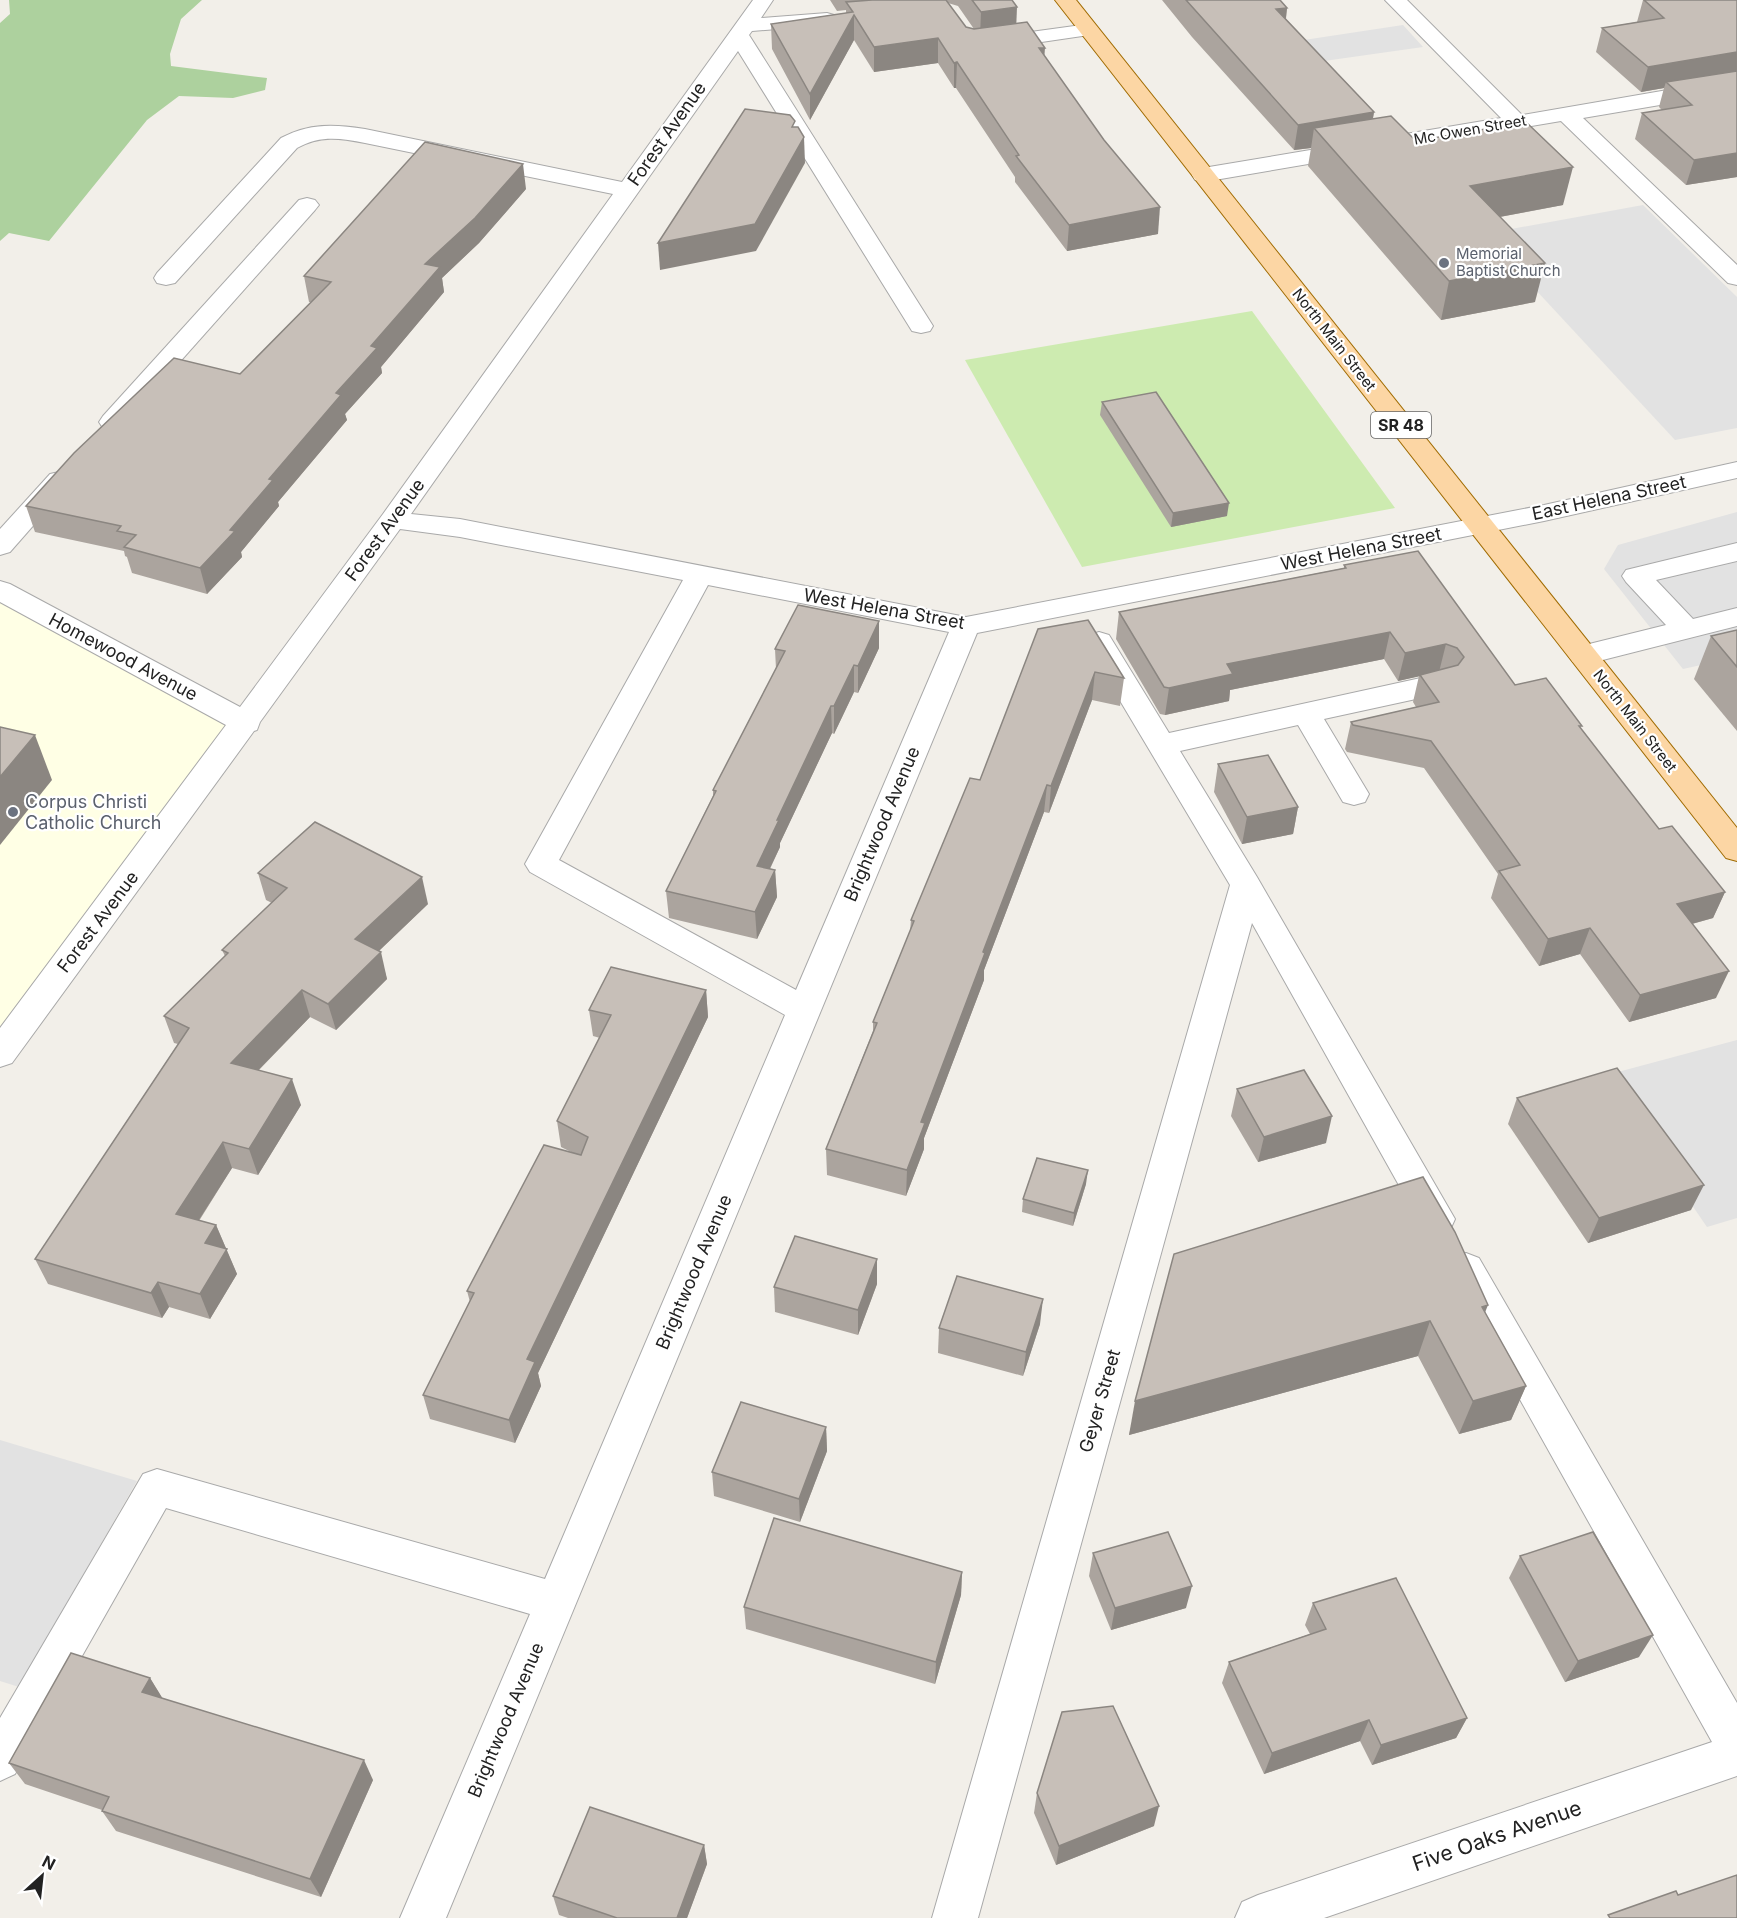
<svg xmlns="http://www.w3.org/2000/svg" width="1737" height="1918" font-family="Inter,sans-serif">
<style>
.education{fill:#ffffe5}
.grass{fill:#cdebb0}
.forest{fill:#add19e}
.parking{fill:#e2e2e2}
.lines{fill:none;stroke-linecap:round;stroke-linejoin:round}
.minor-casing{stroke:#a9a9a9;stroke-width:2}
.major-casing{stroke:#a06b00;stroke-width:2}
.minor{fill:#fff;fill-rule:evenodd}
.major{fill:#fcd6a4;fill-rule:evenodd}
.wall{fill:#aba49e;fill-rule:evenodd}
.shaded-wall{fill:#8b8681}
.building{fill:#c7bfb8;stroke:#8b8681;stroke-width:1.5}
.worship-dot{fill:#6b7280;stroke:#fff;stroke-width:2}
.labels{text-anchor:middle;stroke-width:4.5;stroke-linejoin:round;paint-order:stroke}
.far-street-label{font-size:15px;fill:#222;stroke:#fff}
.far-worship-label{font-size:15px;fill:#5b616d;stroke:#fff;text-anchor:start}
.shield{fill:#fff;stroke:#646464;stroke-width:1.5}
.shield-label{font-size:16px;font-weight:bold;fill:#222}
.street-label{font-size:18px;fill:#222;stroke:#fff}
.worship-label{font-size:18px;fill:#5b616d;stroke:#fff;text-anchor:start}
.near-street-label{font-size:21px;fill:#222;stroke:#fff}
</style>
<rect width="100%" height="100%" fill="#f2efe9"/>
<!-- education -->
<polygon class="education" points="0,590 246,723 0,1054"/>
<!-- grass -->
<polygon class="grass" points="1252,311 1395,508 1082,567 965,360"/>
<!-- forest -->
<polygon class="forest" points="9,0 202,0 181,19 170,54 171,66 267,78 265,90 233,98 179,96 147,120 49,241 9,233 0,241 0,23 10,14"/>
<!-- parking -->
<g class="parking">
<polygon points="1403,25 1423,47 1303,64 1284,43"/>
<polygon points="1643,205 1737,297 1737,428 1675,440 1484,234"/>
<polygon points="1737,512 1737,657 1683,669 1604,569 1618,545"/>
<polygon points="1737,1040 1737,1218 1707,1227 1603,1076"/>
<polygon points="0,1440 137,1481 19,1687 0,1681"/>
</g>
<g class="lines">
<!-- minor casing -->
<g class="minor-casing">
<g id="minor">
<path d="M 753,0 L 773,0 L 761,18 L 827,13 L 834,15 L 837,19 L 834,23 L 827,25 L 752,31 L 749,35 L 933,326 L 930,331 L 921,333 L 912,331 L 738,51 L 411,514 L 460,519 L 966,617 L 1544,505 L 1737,462 L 1737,478 L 1544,521 L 977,633 L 446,1918 L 400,1918 L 530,1614 L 166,1508 L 15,1774 L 0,1781 L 0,1718 L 143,1474 L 157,1469 L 545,1579 L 785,1015 L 530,872 L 525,864 L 683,580 L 460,537 L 400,529 L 260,722 L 257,730 L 254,731 L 12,1063 L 0,1067 L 0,1028 L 226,725 L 0,602 L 0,581 L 10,584 L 240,707 L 383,514 L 613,194 L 365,143 C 340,138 320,135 297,148 L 175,283 L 166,285 L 157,283 L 154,278 L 157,273 L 281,138 C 309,123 334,124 365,129 L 622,182 ZM 708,585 L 949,632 L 796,990 L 559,860 Z"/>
<polygon points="1385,0 1407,0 1522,115 1737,78 1737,92 1583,118 1737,265 1737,285 1728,283 1561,121 1203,182 1195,180 1192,175 1195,170 1203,168 1501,118"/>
<polygon points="1089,24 1096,26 1099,30 1096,34 994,49 987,47 983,43 987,39 994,37"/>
<polygon points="307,198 315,200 319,205 315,210 121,428 112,430 103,428 99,422 103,416 299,200"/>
<polygon points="59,472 68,474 72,480 68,486 10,552 0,555 0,529 50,474"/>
<polygon points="1737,543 1737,561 1656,580 1693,619 1737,608 1737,626 1583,665 1573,662 1568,655 1573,648 1666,625 1626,582 1622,576 1626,570"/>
<polygon points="1099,632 1109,635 1169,733 1439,674 1449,677 1454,684 1449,691 1439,694 1324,719 1369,794 1365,802 1354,805 1343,802 1298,725 1180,751 1257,877 1455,1219 1450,1230 1437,1234 1424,1230 1252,923 978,1918 932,1918 1230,885 1085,642 1089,635"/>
<polygon points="1466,1253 1479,1258 1737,1703 1737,1776 1324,1918 1235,1918 1242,1902 1258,1895 1712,1742 1453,1280 1447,1269 1453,1258"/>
</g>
</g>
<!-- major casing -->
<g class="major-casing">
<polygon id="major" points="1055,0 1076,0 1737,828 1737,861 1726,858"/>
</g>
<!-- minor -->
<use href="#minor" class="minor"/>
<!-- major -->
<use href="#major" class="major"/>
</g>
<!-- wall -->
<g class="wall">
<path d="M 830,0 L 1012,0 L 1016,23 L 1044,56 L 1158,234 L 1067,251 L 1015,182 L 1015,177 L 956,88 L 954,88 L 938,63 L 874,72 L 854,40 L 810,120 L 772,49 L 771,24 L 846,13 L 846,10 L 837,11 ZM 948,3 L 958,6 L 974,29 L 966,27 Z"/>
<polygon points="1162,0 1280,0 1287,8 1286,19 1374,112 1373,119 1416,141 1563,205 1500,217 1535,302 1441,320 1308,166 1311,148 1294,150 1192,37"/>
<polygon points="1643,0 1737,0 1737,177 1686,185 1635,139 1642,113 1662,110 1659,107 1664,88 1641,92 1596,52 1602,28 1637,22"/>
<polygon points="526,189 479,243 442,278 444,292 381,367 382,373 345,414 347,420 278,502 279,506 241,552 242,557 207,594 132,573 127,557 125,556 124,551 35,532 26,506 240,374 311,302 309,302 304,276"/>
<polygon points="1102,402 1227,516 1171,527 1100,415"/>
<polygon points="1344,565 1515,685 1581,729 1659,829 1725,892 1713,918 1692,924 1716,998 1629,1022 1580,954 1539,966 1491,898 1498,874 1424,768 1347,752 1345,749 1351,722 1416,707 1413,702 1419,676 1398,681 1384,659 1230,690 1229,701 1165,715 1160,714 1116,639 1119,612 1344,568"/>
<polygon points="1088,620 1124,678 1120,706 1092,700 1049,813 1044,812 984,970 984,980 924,1138 924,1149 906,1196 827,1175 826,1149 873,1031 873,1022 910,931 911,920 980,780"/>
<polygon points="879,621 879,648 858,693 854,692 834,734 832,733 780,843 780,847 770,869 775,870 777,897 757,939 669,918 666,891 713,796 713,790 776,669 775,649"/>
<polygon points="1737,630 1737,731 1694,679 1711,636"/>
<polygon points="1218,764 1298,807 1293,834 1242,844 1214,792"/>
<polygon points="258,873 428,904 379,951 387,979 336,1030 310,1017 259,1070 301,1105 258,1175 232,1168 199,1221 216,1225 237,1274 210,1319 169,1307 162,1318 48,1284 35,1259 178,1044 174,1043 164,1016 225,956 222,950 272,903 266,900"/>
<polygon points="706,990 708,1017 538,1373 541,1386 515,1443 430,1419 423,1395 470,1302 467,1291 571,1152 561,1147 557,1121 600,1038 593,1036 589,1010"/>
<polygon points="1237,1089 1326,1143 1258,1162 1231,1116"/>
<polygon points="1517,1098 1691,1210 1588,1243 1508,1124"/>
<polygon points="1086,1184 1073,1226 1022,1212 1023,1199"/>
<polygon points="1174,1254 1485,1312 1526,1386 1511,1420 1459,1434 1418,1356 1129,1435"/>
<polygon points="877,1284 858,1335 775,1312 774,1287"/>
<polygon points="1040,1324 1023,1376 938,1353 939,1328"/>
<polygon points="826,1427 827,1451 800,1522 714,1496 712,1472"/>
<polygon points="1093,1553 1186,1608 1111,1630 1089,1576"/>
<polygon points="1520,1556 1639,1657 1565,1682 1509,1578"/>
<polygon points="962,1572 961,1595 935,1684 746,1629 744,1607"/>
<polygon points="1313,1603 1467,1718 1456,1738 1372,1765 1360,1741 1264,1774 1222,1683 1229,1662 1310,1634 1305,1625"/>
<polygon points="150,1678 162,1698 373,1780 321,1897 116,1831 102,1811 102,1810 25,1784 9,1763"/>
<polygon points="1037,1793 1154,1826 1056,1865 1034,1813"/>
<polygon points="704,1845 707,1864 687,1918 568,1918 559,1915 553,1896"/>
</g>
<!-- shaded-wall -->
<g class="shaded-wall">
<polygon points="1017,7 1016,32 980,37 981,12"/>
<polygon points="1287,8 1284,33 1276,9"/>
<polygon points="854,15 854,40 810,120 810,94"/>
<polygon points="938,38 938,63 874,72 874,47"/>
<polygon points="1039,48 1045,48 1043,73"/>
<polygon points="1737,52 1737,75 1666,82 1664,88 1641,92 1648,67"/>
<polygon points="957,62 956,88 954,88 954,63"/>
<polygon points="1374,112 1369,138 1314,128 1311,148 1294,150 1298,125"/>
<polygon points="804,137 805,163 756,251 660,270 658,243"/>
<polygon points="1737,153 1737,177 1686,185 1694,160"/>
<polygon points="523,164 526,189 479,243 442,278 444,292 381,367 382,373 345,414 347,420 278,502 279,506 241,552 242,557 207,594 200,568 371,346 425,264"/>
<polygon points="1573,167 1563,205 1461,224 1470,186"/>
<polygon points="1160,207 1158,234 1067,251 1069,225"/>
<polygon points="1545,263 1535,302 1441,320 1449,281"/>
<polygon points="1229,503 1227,516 1171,527 1173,513"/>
<polygon points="879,621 879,648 858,693 858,666"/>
<polygon points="1390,632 1384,659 1230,690 1229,701 1165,715 1169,688 1227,664"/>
<polygon points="1446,644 1439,672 1398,681 1405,653"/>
<polygon points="854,665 854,692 834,734 834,706"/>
<polygon points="1095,672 1092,700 1049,813 1051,786"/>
<polygon points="831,706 832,733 780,843 780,847 758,893 757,866 777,820"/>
<polygon points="35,735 52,780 0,845 0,777"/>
<polygon points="1047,785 1044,812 984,970 984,980 924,1138 924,1149 906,1196 907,1170 921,1122 983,952"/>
<polygon points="1298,807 1293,834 1242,844 1247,817"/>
<polygon points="775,870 777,897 757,939 755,912"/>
<polygon points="422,877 428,904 363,966 355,939"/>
<polygon points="1725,892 1713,918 1666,931 1677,904"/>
<polygon points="1590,928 1580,954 1539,966 1548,939"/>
<polygon points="381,952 387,979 336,1030 328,1004"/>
<polygon points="1729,971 1716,998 1629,1022 1640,995"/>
<polygon points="302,990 310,1017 240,1089 231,1063"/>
<polygon points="706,990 708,1017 538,1373 541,1386 515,1443 509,1420 527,1359"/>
<polygon points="292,1079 301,1105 258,1175 249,1149"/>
<polygon points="1332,1116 1326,1143 1258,1162 1264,1137"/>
<polygon points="223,1142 232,1168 186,1240 176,1214"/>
<polygon points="1088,1170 1086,1184 1073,1226 1074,1213"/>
<polygon points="1704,1185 1691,1210 1588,1243 1599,1218"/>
<polygon points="216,1225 237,1274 210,1319 200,1294 205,1243"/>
<polygon points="877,1259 877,1284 858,1335 858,1310"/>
<polygon points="158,1282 169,1307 162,1318 151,1293"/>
<polygon points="1043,1299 1040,1324 1023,1376 1026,1352"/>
<polygon points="1488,1305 1474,1340 1482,1307"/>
<polygon points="1430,1321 1418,1356 1129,1435 1135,1401"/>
<polygon points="1526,1386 1511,1420 1459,1434 1473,1401"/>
<polygon points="826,1427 827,1451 800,1522 799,1499"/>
<polygon points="962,1572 961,1595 935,1684 936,1662"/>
<polygon points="1192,1586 1186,1608 1111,1630 1115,1608"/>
<polygon points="1653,1635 1639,1657 1565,1682 1578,1661"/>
<polygon points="150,1678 163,1699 142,1692"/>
<polygon points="1467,1718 1456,1738 1372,1765 1381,1745"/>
<polygon points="1369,1720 1360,1741 1264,1774 1272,1753"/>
<polygon points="364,1760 373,1780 321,1897 310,1879"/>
<polygon points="1159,1806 1154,1826 1056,1865 1059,1846"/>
<polygon points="704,1845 707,1864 687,1918 677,1918"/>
</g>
<!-- building -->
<g class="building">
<polygon points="872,0 946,0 966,27 974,29 1027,22 1045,48 1039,48 1104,140 1160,207 1069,225 1016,156 1019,155 957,62 954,63 938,38 874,47 854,15 810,94 771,24 853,12 846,2"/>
<polygon points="972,0 1012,0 1017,7 981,12"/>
<polygon points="1186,0 1280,0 1287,8 1276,9 1374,112 1298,125"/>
<polygon points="1644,0 1737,0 1737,52 1648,67 1602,28 1664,18"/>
<polygon points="1737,71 1737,153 1694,160 1642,113 1692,105 1666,82"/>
<polygon points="745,109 790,115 795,121 792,127 798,127 804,137 755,224 658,243"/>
<polygon points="1391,116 1416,141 1526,122 1573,167 1470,186 1545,263 1449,281 1314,128"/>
<polygon points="425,142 523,164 475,218 425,264 440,267 371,346 377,348 336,393 341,395 269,479 273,480 230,530 235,531 200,568 124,547 136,535 117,531 121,526 26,506 74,453 174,358 240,374 331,282 304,276"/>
<polygon points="1156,392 1229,503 1173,513 1102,402"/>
<polygon points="1418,551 1515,685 1546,678 1582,726 1579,726 1659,829 1672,826 1725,892 1677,904 1729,971 1640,995 1590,928 1548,939 1499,871 1520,865 1431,741 1353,725 1351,722 1439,702 1420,675 1458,665 1464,657 1457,648 1446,644 1405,653 1390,632 1227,664 1233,674 1169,688 1164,687 1119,612 1346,568 1344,565"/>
<polygon points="798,605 879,621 858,666 854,665 834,706 831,706 777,820 779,820 757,866 775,870 755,912 666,891 716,791 713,790 785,651 775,649"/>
<polygon points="1088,620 1124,678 1095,672 1051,786 1047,785 983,952 985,953 921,1122 925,1123 907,1170 826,1149 877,1023 873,1022 914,921 911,920 970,778 980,780 1038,629"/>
<polygon points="1737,630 1737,667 1711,636"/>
<polygon points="0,727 35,735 0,777"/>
<polygon points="1268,755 1298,807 1247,817 1218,764"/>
<polygon points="315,822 422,877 355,939 381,952 328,1004 302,990 231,1063 292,1079 249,1149 223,1142 176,1214 216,1225 205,1243 227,1249 200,1294 158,1282 151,1293 35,1259 189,1028 164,1016 228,953 222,950 287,888 258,873"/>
<polygon points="611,967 706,990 527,1359 535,1362 509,1420 423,1395 474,1293 467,1291 544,1145 581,1155 588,1137 557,1121 611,1015 589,1010"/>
<polygon points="1617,1068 1704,1185 1599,1218 1517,1098"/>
<polygon points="1304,1070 1332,1116 1264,1137 1237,1089"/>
<polygon points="1037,1158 1088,1170 1074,1213 1023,1199"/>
<polygon points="1423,1177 1455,1232 1488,1305 1482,1307 1526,1386 1473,1401 1430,1321 1135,1401 1174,1254"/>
<polygon points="795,1236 877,1259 858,1310 774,1287"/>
<polygon points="957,1276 1043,1299 1026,1352 939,1328"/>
<polygon points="741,1402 826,1427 799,1499 712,1472"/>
<polygon points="774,1518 962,1572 936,1662 744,1607"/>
<polygon points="1168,1532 1192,1586 1115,1608 1093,1553"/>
<polygon points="1593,1532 1653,1635 1578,1661 1520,1556"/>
<polygon points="1396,1578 1467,1718 1381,1745 1369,1720 1272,1753 1229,1662 1326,1629 1313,1603"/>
<polygon points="71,1653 150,1678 142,1692 364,1760 310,1879 102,1811 109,1797 9,1763"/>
<polygon points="1113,1706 1159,1806 1059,1846 1037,1793 1062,1712"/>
<polygon points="590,1807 704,1845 677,1918 617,1918 553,1896"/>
<polygon points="1737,1875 1737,1918 1610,1918 1608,1915 1676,1891 1678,1895"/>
</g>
<!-- markers -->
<g class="worship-dot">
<circle cx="1444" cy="263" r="6"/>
<circle cx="13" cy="812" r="6"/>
</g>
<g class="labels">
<!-- far-street labels -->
<g class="far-street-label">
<text transform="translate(1470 130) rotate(-10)" y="5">Mc Owen Street</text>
<text transform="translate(1334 340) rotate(52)" y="5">North Main Street</text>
<text transform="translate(1635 721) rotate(52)" y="5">North Main Street</text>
</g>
<!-- far-worship labels -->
<g class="far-worship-label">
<text x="1456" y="259">Memorial<tspan x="1456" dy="17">Baptist Church</tspan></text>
</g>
<!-- shield labels -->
<rect class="shield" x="1371" y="412" width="60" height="26" rx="4.5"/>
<g class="shield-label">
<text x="1401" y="431">SR 48</text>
</g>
<!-- street labels -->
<g class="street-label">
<text transform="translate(667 134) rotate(-55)" y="6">Forest Avenue</text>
<text transform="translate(1609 498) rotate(-12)" y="6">East Helena Street</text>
<text transform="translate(385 530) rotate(-54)" y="6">Forest Avenue</text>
<text transform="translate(1361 549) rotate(-11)" y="6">West Helena Street</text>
<text transform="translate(884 609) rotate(10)" y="6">West Helena Street</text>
<text transform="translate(123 657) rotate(28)" y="6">Homewood Avenue</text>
<text transform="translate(882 824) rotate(-67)" y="6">Brightwood Avenue</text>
<text transform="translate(98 922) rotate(-53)" y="6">Forest Avenue</text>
<text transform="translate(694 1272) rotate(-67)" y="6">Brightwood Avenue</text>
<text transform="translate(1100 1401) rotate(-74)" y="6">Geyer Street</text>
<text transform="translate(506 1720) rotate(-67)" y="6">Brightwood Avenue</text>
</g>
<!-- worship labels -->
<g class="worship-label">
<text x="25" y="808">Corpus Christi<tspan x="25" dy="21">Catholic Church</tspan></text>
</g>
<!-- near-street labels -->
<g class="near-street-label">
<text transform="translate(1497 1836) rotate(-19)" y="7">Five Oaks Avenue</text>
</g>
</g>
<!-- north arrow -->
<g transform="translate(42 1876) rotate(27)" stroke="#ffffff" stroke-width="4.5" paint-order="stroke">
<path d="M0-4.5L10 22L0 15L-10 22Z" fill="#222222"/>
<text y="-9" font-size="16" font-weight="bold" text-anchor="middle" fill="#222222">N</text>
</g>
</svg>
